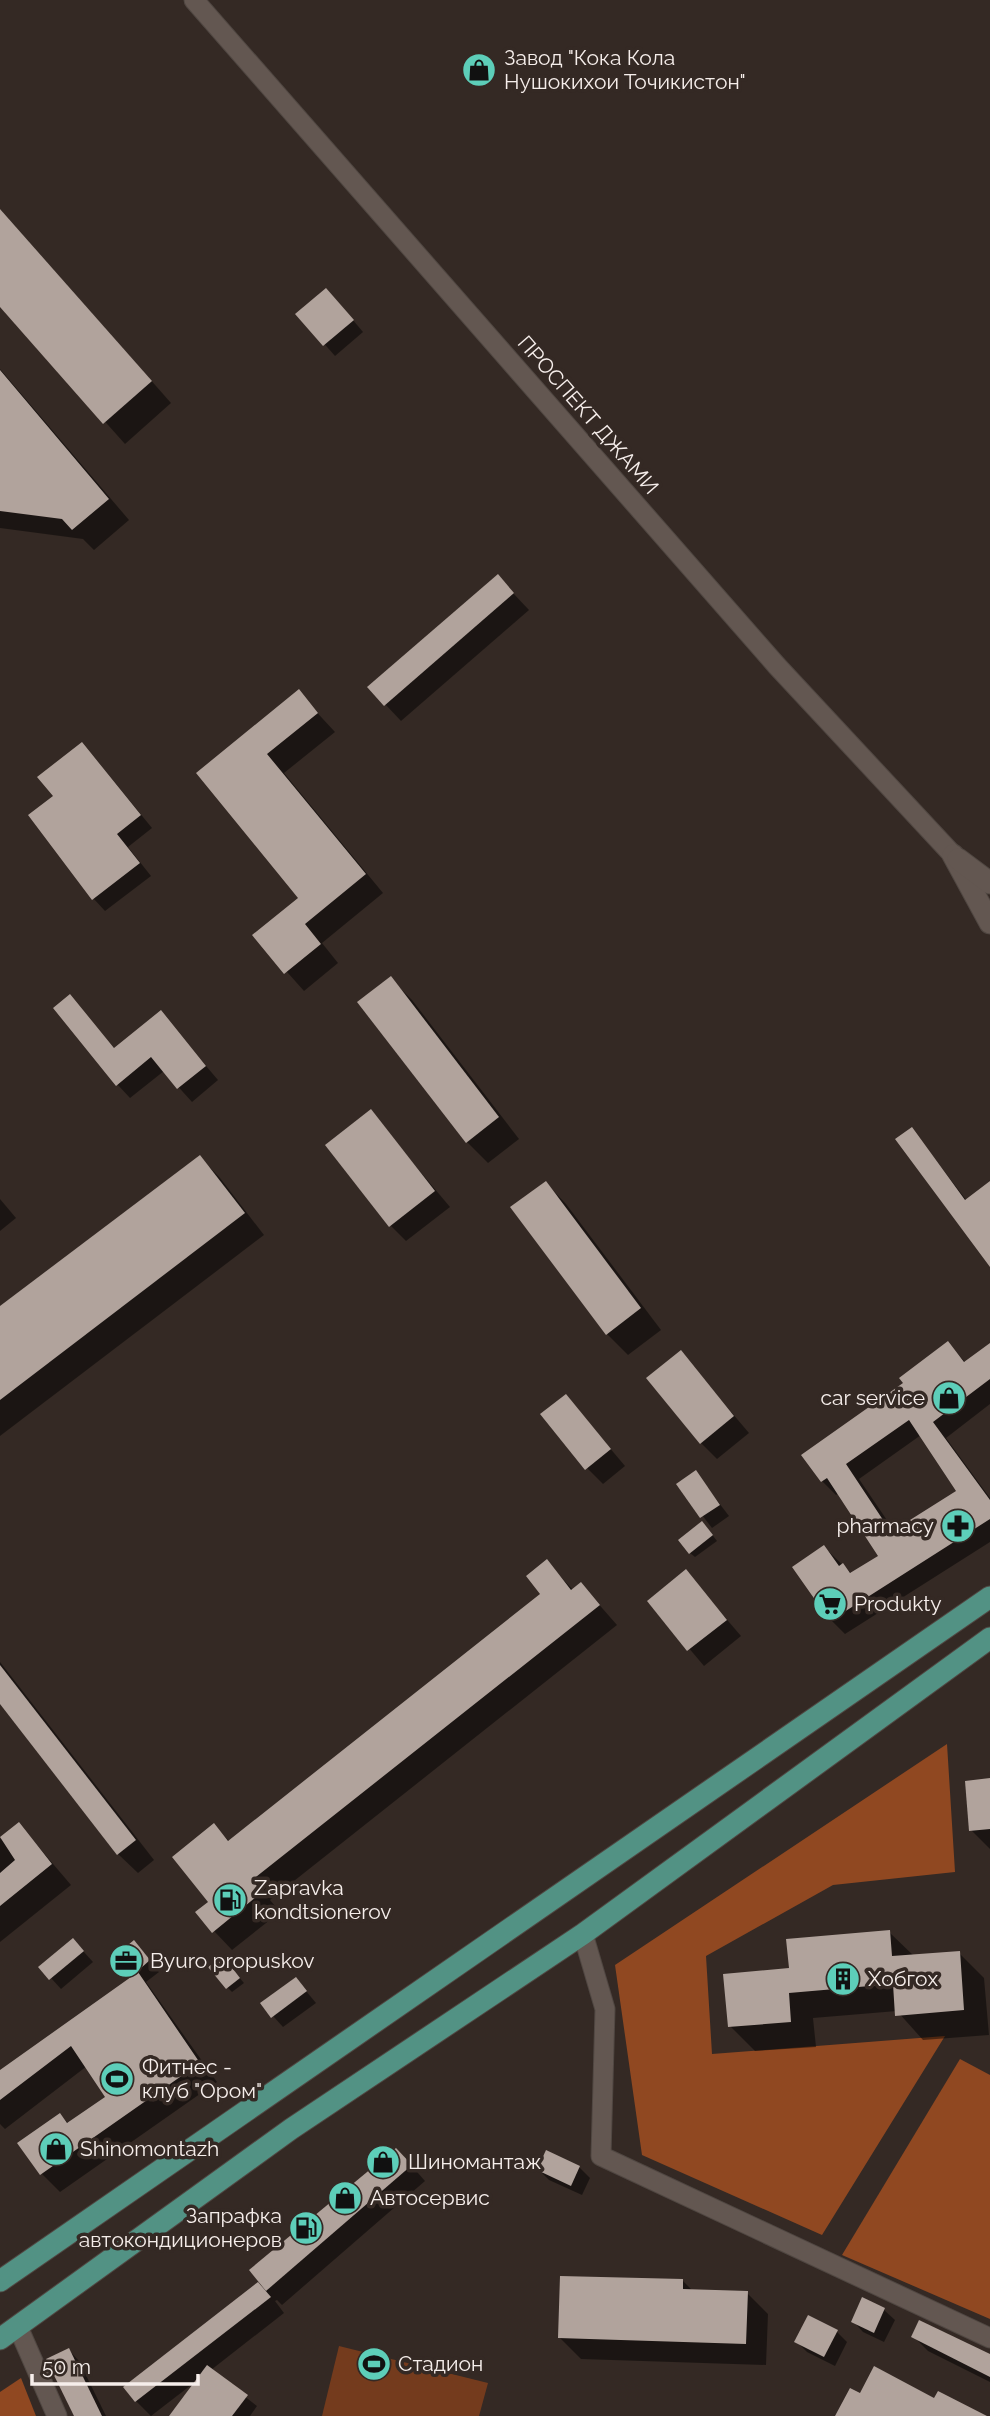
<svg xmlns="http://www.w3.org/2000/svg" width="990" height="2416" font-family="Raleway,sans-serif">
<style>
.green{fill:#743b1d}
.forest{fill:#904821}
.shadow{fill:#0007;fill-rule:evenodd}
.building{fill:#b1a39c;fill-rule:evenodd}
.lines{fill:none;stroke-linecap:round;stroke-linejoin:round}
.minor-casing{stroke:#504742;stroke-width:21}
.tertiary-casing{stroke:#504742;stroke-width:23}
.primary-casing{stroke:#504742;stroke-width:23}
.minor{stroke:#635751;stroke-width:19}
.tertiary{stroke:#635751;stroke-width:21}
.primary{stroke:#529284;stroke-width:21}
.labels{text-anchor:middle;stroke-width:7;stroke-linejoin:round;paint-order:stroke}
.poi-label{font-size:21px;fill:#f6eeeb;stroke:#342924;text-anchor:start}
.street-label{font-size:21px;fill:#f6eeeb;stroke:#342924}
</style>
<rect width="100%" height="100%" fill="#342924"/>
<!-- green -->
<polygon class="green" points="339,2346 488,2383 479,2416 322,2416"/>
<!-- forest -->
<g class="forest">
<polygon points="947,1744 955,1872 833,1885 706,1956 712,2054 945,2036 822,2235 642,2155 615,1965"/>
<polygon points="960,2059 990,2075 990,2319 842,2255"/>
<polygon points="21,2378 36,2416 0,2416 0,2392"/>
</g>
<!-- shadow -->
<g class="shadow">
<polygon points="0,209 171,403 125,444 0,304"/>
<polygon points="336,300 363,332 335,356 298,314"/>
<polygon points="0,369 129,520 94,550 83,539 0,528"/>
<polygon points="497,576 529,610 401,721 369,687"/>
<polygon points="298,692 335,732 284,773 383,893 322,943 338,963 304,991 255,936 301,898 198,773"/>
<polygon points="94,757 152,828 128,847 151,876 105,911 93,898 55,796"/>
<polygon points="391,979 412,1000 519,1139 488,1163 467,1142"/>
<polygon points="70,997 115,1049 161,1013 218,1080 192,1102 164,1071 130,1098 117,1084"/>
<polygon points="370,1112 450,1207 406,1241 391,1226"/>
<polygon points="912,1129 967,1201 990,1184 990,1264"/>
<polygon points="200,1157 220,1178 264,1235 0,1436 0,1309"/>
<polygon points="546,1183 566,1204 661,1330 628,1355 607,1334"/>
<polygon points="0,1199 16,1218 0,1231"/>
<path d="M 948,1343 L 966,1363 L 990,1345 L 990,1404 L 946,1438 L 990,1498 L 990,1542 L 845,1634 L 831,1620 L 824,1547 L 852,1574 L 881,1557 L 839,1493 L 836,1495 L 822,1481 L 905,1383 ZM 921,1435 L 958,1491 L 895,1532 L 859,1479 Z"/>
<polygon points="681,1353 749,1433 717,1459 701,1443"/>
<polygon points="566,1396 625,1466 603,1484 587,1468"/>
<polygon points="696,1473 729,1516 712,1528 679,1485"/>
<polygon points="707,1528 717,1541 695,1557 690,1553"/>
<polygon points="546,1561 573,1590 581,1584 617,1625 270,1900 280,1912 232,1950 197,1913 210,1902 214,1826 230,1842 543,1594"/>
<polygon points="686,1572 741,1636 704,1666 649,1601"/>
<polygon points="0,1662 154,1860 138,1873 118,1854 0,1701"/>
<polygon points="990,1780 990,1849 971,1830"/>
<polygon points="19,1824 71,1885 0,1942 0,1839"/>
<polygon points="889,1932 914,1956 959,1953 984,1978 989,2035 923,2040 897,2011 813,2018 816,2047 755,2051 730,2026 791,1970"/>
<polygon points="83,1951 93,1962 61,1989 41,1967"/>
<polygon points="144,1953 159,1972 146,1982 217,2082 60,2192 42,2174 60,2115 69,2124 108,2097 87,2066 5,2129 0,2124 0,2072 135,1976 118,1956"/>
<polygon points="227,1963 244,1983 232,1992 228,1988"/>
<polygon points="296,1979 316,2003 283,2027 273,2016"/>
<polygon points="411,2165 425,2181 282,2305 277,2300 275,2301 284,2313 211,2370 257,2406 250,2416 175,2416 195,2382 151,2416 136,2401"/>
<polygon points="579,2167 590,2178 582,2195 549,2180 539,2170"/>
<polygon points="683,2281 693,2291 747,2293 768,2314 766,2365 581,2359 560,2338"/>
<polygon points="863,2300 884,2310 895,2320 884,2342 863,2332 853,2321"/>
<polygon points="837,2332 847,2342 835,2366 807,2352 796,2341"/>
<polygon points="913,2336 990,2355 990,2382 928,2351"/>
<polygon points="69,2350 79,2361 106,2416 76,2416"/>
</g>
<!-- building -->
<g class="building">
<polygon points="0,209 152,381 103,424 0,307"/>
<polygon points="326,288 354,320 323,346 295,314"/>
<polygon points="0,370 109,499 72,530 62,519 0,511"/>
<polygon points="498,574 514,593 384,706 367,687"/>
<polygon points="299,689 318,713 267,754 366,874 305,924 321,944 284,974 252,935 298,898 196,773"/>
<polygon points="82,742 141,815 117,834 140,863 92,900 28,815 53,796 37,777"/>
<polygon points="391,976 499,1117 466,1143 357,1002"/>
<polygon points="70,994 114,1048 161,1010 206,1066 177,1089 151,1057 116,1086 53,1008"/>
<polygon points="371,1109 435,1191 389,1227 325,1145"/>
<polygon points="912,1127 965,1200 990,1181 990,1267 895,1139"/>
<polygon points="200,1155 245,1213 0,1400 0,1306"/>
<polygon points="546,1181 641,1308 606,1335 510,1207"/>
<path d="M 948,1341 L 964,1362 L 990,1343 L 990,1379 L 933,1422 L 990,1500 L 990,1519 L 830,1621 L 792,1567 L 824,1545 L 839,1566 L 843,1563 L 850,1573 L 878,1556 L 827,1478 L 821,1482 L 801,1455 L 903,1383 L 899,1378 ZM 909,1420 L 956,1491 L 891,1532 L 846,1464 Z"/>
<polygon points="681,1350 734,1416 700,1444 646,1378"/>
<polygon points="566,1394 611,1449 585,1470 540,1414"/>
<polygon points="696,1470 720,1505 700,1518 676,1484"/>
<polygon points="702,1521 713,1535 689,1554 678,1540"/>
<polygon points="547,1559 571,1590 581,1582 600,1605 252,1880 262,1892 212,1933 195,1912 208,1902 172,1857 214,1823 228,1841 540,1594 526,1576"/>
<polygon points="686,1569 727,1620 687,1651 647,1601"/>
<polygon points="0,1665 136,1840 117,1855 0,1704"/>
<polygon points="990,1778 990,1829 969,1831 965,1781"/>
<polygon points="19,1822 52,1864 0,1906 0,1873 15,1860 0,1837"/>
<polygon points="890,1930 892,1956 960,1951 964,2010 895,2016 893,1984 789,1993 791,2022 728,2027 723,1974 789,1968 786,1939"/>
<polygon points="73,1938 84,1951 49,1980 38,1967"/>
<polygon points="134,1940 150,1960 132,1976 115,1956"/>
<polygon points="223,1956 240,1978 226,1989 208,1967"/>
<polygon points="138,1972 200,2063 40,2175 17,2143 60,2113 67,2123 105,2097 71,2046 0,2100 0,2070"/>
<polygon points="296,1977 307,1991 271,2018 260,2003"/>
<polygon points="396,2148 412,2165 266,2291 249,2270"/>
<polygon points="546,2150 580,2166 571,2186 537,2170"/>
<polygon points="560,2276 683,2279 683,2289 748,2291 746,2344 558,2338"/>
<polygon points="258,2282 271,2297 135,2402 123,2387"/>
<polygon points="862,2297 885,2308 874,2333 851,2322"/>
<polygon points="808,2315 838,2330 824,2357 794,2342"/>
<polygon points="919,2320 990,2354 990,2377 911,2337"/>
<polygon points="69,2348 102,2416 74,2416 46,2359"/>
<polygon points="207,2365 248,2395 232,2416 169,2416"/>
<polygon points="874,2366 934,2398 938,2391 987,2416 835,2416 850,2388 860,2393"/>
</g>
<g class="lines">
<!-- minor casing -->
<g class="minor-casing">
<g id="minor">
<polyline points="194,0 777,666 953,855"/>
<polyline points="583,1934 605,2009 601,2156 990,2338"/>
<polyline points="18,2327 57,2416"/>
</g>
</g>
<!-- tertiary casing -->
<g class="tertiary-casing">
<g id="tertiary">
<polyline points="953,855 990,923"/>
<polyline points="958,859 990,883"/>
</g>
</g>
<!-- primary casing -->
<g class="primary-casing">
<g id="primary">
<polyline points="0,2281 990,1597"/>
<polyline points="0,2339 291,2129 583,1934 990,1638"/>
</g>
</g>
<!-- minor -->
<use href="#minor" class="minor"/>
<!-- tertiary -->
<use href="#tertiary" class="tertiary"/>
<!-- primary -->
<use href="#primary" class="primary"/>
</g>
<!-- icons -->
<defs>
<g id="shop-disc" transform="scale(1.75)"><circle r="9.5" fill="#5dceb9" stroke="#342924"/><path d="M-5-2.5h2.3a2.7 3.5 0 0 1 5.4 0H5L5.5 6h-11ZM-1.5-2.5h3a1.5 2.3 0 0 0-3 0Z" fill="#111"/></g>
<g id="pharmacy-disc" transform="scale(1.75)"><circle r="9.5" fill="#5dceb9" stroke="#342924"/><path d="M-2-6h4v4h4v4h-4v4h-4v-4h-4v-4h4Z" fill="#111"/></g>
<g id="supermarket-disc" transform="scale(1.75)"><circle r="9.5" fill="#5dceb9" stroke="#342924"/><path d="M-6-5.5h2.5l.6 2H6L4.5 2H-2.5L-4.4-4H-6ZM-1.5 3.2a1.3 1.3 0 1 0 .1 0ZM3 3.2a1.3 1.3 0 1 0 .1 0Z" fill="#111"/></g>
<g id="fuel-disc" transform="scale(1.75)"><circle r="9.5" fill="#5dceb9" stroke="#342924"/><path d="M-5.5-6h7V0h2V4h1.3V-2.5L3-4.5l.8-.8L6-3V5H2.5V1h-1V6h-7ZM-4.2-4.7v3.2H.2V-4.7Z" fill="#111"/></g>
<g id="office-disc" transform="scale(1.75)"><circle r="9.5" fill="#5dceb9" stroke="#342924"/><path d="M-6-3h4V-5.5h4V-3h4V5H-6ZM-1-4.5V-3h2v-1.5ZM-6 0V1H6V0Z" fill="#111"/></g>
<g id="building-disc" transform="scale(1.75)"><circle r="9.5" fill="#5dceb9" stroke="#342924"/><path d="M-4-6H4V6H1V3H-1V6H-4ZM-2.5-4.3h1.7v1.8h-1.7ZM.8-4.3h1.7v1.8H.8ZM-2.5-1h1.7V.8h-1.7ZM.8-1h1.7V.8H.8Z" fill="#111"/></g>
<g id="stadium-disc" transform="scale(1.75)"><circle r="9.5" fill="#5dceb9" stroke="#342924"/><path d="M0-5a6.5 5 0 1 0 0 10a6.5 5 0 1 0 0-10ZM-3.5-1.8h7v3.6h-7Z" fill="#111"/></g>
</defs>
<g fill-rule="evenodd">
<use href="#shop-disc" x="479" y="70"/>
<use href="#shop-disc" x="949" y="1398"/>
<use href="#pharmacy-disc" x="958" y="1526"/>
<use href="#supermarket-disc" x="830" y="1604"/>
<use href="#fuel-disc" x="230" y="1900"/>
<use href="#office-disc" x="126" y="1961"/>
<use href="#building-disc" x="843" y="1979"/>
<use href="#stadium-disc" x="117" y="2079"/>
<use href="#shop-disc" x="56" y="2149"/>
<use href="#shop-disc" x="383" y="2162"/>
<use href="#shop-disc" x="345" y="2198"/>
<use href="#fuel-disc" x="306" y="2228"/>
<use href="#stadium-disc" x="374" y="2364"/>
</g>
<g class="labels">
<!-- poi labels -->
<g class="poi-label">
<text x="504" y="65">Завод "Кока Кола<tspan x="504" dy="24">Нушокихои Точикистон"</tspan></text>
<text x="925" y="1405" text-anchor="end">car service</text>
<text x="934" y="1533" text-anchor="end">pharmacy</text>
<text x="854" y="1611">Produkty</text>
<text x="254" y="1895">Zapravka<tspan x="254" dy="24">kondtsionerov</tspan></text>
<text x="150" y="1968">Byuro propuskov</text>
<text x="868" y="1986">Хобгох</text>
<text x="142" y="2074">Фитнес -<tspan x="142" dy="24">клуб "Ором"</tspan></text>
<text x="80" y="2156">Shinomontazh</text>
<text x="408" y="2169">Шиномантаж</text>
<text x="370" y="2205">Автосервис</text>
<text x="282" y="2223" text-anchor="end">Запрафка<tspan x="282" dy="24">автокондиционеров</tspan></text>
<text x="398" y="2371">Стадион</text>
</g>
<!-- street labels -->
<g class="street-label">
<text transform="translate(588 415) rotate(49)" y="7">ПРОСПЕКТ ДЖАМИ</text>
</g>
</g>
<!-- scale -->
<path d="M32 2374v10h166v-10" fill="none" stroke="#f6eeeb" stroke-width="3.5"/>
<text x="42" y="2374" font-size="21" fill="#f6eeeb" stroke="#342924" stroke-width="5" paint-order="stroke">50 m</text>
</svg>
